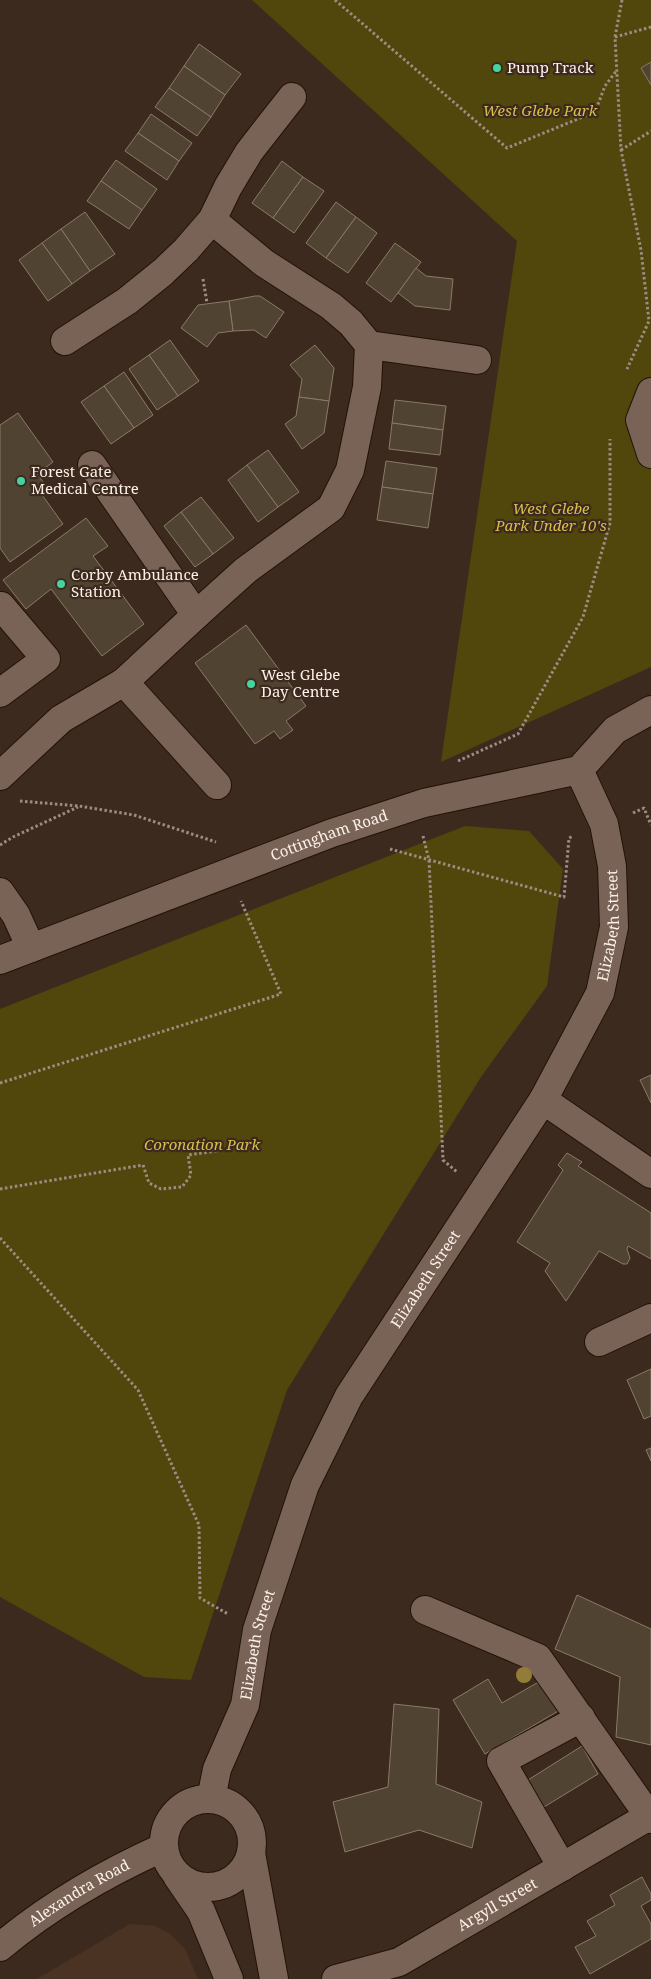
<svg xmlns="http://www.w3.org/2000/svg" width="651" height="1979" font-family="'Noto Serif',serif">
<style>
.built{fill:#4b3324}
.green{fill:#51460b}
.building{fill:#504331;stroke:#897b67}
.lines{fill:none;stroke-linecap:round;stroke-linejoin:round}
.minor-casing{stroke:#231208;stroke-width:30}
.path{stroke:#9c8d83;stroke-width:3;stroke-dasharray:2.5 2.5;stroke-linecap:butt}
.minor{stroke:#786356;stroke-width:28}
.tree{fill:#927c37}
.poi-dot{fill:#45d49e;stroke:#3d2a1f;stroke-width:2}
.labels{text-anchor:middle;stroke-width:4.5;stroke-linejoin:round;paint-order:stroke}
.poi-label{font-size:15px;fill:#fdf1e9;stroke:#3d2a1f;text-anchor:start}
.park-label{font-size:15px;font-style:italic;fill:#d7bf4a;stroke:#3d2a1f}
.street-label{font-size:15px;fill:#fdf1e9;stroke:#3d2a1f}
</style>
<rect width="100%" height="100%" fill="#3d2a1f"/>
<!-- built -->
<polygon class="built" points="130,1924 155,1926 170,1934 185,1949 198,1979 37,1979"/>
<!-- green -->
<g class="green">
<polygon points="252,0 651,0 651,667 441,762 517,241"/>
<polygon points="465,826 529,831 563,869 547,986 481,1077 287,1390 191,1680 144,1677 0,1597 0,1009"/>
</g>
<!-- building -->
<g class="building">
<polygon points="199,44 241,74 225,95 184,66"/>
<polygon points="651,62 651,85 641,68"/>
<polygon points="184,66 225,95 211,117 169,88"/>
<polygon points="169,88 211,117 197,136 155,107"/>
<polygon points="151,114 192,143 179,161 138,133"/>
<polygon points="138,133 179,161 167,180 125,151"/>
<polygon points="116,160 157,189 142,210 101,181"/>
<polygon points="282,161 303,177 273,218 252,203"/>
<polygon points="303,177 324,191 294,233 273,218"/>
<polygon points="101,181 142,210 129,229 87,201"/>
<polygon points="336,202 356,217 326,258 306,243"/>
<polygon points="85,212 115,254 90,271 61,229"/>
<polygon points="356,217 377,233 348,273 326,258"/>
<polygon points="61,229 90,271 72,284 42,243"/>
<polygon points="42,243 72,284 48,301 19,260"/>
<polygon points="395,243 421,262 391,302 366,283"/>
<polygon points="416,268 426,276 453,279 450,310 415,306 398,293"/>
<polygon points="255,296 260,296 284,312 266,338 254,330 233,331 229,301"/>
<polygon points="229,301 233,331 218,333 207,347 181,328 198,305"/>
<polygon points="170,340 199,381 178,396 149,355"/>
<polygon points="315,345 334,368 329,401 299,397 302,379 290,365"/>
<polygon points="149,355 178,396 157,410 129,369"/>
<polygon points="124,372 153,415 134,428 104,386"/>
<polygon points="104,386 134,428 111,444 81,402"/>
<polygon points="299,397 329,401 324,433 302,449 285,424 296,416"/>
<polygon points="395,400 446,406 443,430 392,423"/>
<polygon points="18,413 53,462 37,474 47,487 40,492 63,524 10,562 0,548 0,425"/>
<polygon points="392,423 443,430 440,455 389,449"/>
<polygon points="268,450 299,492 278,507 247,465"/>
<polygon points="386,461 437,468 433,494 382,487"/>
<polygon points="247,465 278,507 258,522 228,480"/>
<polygon points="382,487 433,494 428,528 377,520"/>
<polygon points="201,497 234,538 213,554 181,512"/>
<polygon points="181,512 213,554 195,567 164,526"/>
<polygon points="86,518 108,546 93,556 144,624 102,656 51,589 26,609 3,580"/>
<polygon points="246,625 306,706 286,721 293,730 280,739 274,731 255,744 195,663"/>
<polygon points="651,1075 651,1103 640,1080"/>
<polygon points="567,1153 582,1162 578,1166 651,1213 651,1259 628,1246 627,1249 630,1258 627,1264 623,1264 599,1251 566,1301 545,1271 550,1263 517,1242 563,1170 558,1165"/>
<polygon points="651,1369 651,1416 644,1419 627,1380"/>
<polygon points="651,1448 651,1461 646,1450"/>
<polygon points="577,1595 651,1629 651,1745 616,1737 620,1677 555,1649"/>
<polygon points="488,1679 502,1703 542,1680 560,1710 485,1754 453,1700"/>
<polygon points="394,1704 439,1709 436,1784 482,1802 472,1848 419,1830 345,1852 333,1802 388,1787"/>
<polygon points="582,1746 598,1774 544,1807 528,1780"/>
<polygon points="642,1877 651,1894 651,1900 641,1906 651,1924 651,1939 590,1974 575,1947 596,1936 587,1921 615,1905 610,1895"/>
</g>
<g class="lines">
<!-- minor casing -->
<g class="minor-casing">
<g id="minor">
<polyline points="65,341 127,301 163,272 186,250 212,220 228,187 249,152 292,97"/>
<polyline points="369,345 477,360"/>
<polyline points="651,392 640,420 651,454"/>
<polyline points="92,465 196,615"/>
<polyline points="124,682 217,785"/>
<polyline points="0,693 46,659 1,606"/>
<polyline points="0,776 61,719 124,682 196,615 246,570 331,508 350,470 367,387 369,345 351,323 331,306 264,263 212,220"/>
<polyline points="0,892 16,915 31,948"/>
<path id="s1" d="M 0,960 L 332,833 L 424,803 L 579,770 L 615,730 L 651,710"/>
<polyline points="543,1100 651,1174"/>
<polyline points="599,1342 651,1318"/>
<polyline points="425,1610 538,1658 651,1819"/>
<path id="s2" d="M 211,1799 L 217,1769 L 245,1705 L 257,1630 L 305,1485 L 349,1396 L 543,1100 L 600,993 L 614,927 L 612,866 L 604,824 L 579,770"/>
<circle cx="208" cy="1843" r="44"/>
<polyline points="251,1853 274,1979"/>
<polyline points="562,1867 501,1761 581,1718"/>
<polyline points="177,1876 201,1911 229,1979"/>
<path id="s3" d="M 0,1947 C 49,1906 106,1873 164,1847"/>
<path id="s4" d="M 336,1979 L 399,1962 L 651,1815"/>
</g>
</g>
<!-- path -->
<g class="path">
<polyline points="335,0 507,148 595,112 605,86 617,70"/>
<polyline points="622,0 615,37 621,150 641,250 649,321 627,369"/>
<polyline points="615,37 651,27"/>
<polyline points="621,150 651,131"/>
<polyline points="203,279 207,303"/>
<polyline points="458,761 518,734 583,617 610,523 610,439"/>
<polyline points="20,801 79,806 134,815 216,842"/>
<polyline points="633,813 644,808 651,825"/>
<polyline points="423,836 429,860 443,1160 457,1172"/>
<polyline points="0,845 13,837 78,807"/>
<polyline points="390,849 564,897 569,838 573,836"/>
<polyline points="0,1083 281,994 241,901"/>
<polyline points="0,1189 143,1165 149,1183 161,1189 182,1187 191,1175 188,1155 224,1150"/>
<polyline points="0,1238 138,1390 199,1525 200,1598 228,1614"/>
</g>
<!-- minor -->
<use href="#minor" class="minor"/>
</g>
<!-- trees -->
<circle class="tree" cx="524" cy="1675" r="8"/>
<!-- markers -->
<g class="poi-dot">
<circle cx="497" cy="68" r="5"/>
<circle cx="21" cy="481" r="5"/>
<circle cx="61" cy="584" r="5"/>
<circle cx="251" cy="684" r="5"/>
</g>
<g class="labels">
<!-- poi labels -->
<g class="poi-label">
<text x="507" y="73">Pump Track</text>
<text x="31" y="477">Forest Gate<tspan x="31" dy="17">Medical Centre</tspan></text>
<text x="71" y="580">Corby Ambulance<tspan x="71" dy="17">Station</tspan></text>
<text x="261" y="680">West Glebe<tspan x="261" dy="17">Day Centre</tspan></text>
</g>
<!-- park labels -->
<g class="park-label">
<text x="540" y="116">West Glebe Park</text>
<text x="551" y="514">West Glebe<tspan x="551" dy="17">Park Under 10's</tspan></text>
<text x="202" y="1150">Coronation Park</text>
</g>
<!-- street labels -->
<g class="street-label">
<text dy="5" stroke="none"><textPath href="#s1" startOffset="352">Cottingham Road</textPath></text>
<text dy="5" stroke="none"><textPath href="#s2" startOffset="972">Elizabeth Street</textPath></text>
<text dy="5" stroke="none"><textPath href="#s2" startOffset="568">Elizabeth Street</textPath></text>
<text dy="5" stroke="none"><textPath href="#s2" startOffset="162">Elizabeth Street</textPath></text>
<text dy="5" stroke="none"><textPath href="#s3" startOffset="96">Alexandra Road</textPath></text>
<text dy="5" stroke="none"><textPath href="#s4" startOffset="179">Argyll Street</textPath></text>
</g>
</g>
</svg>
